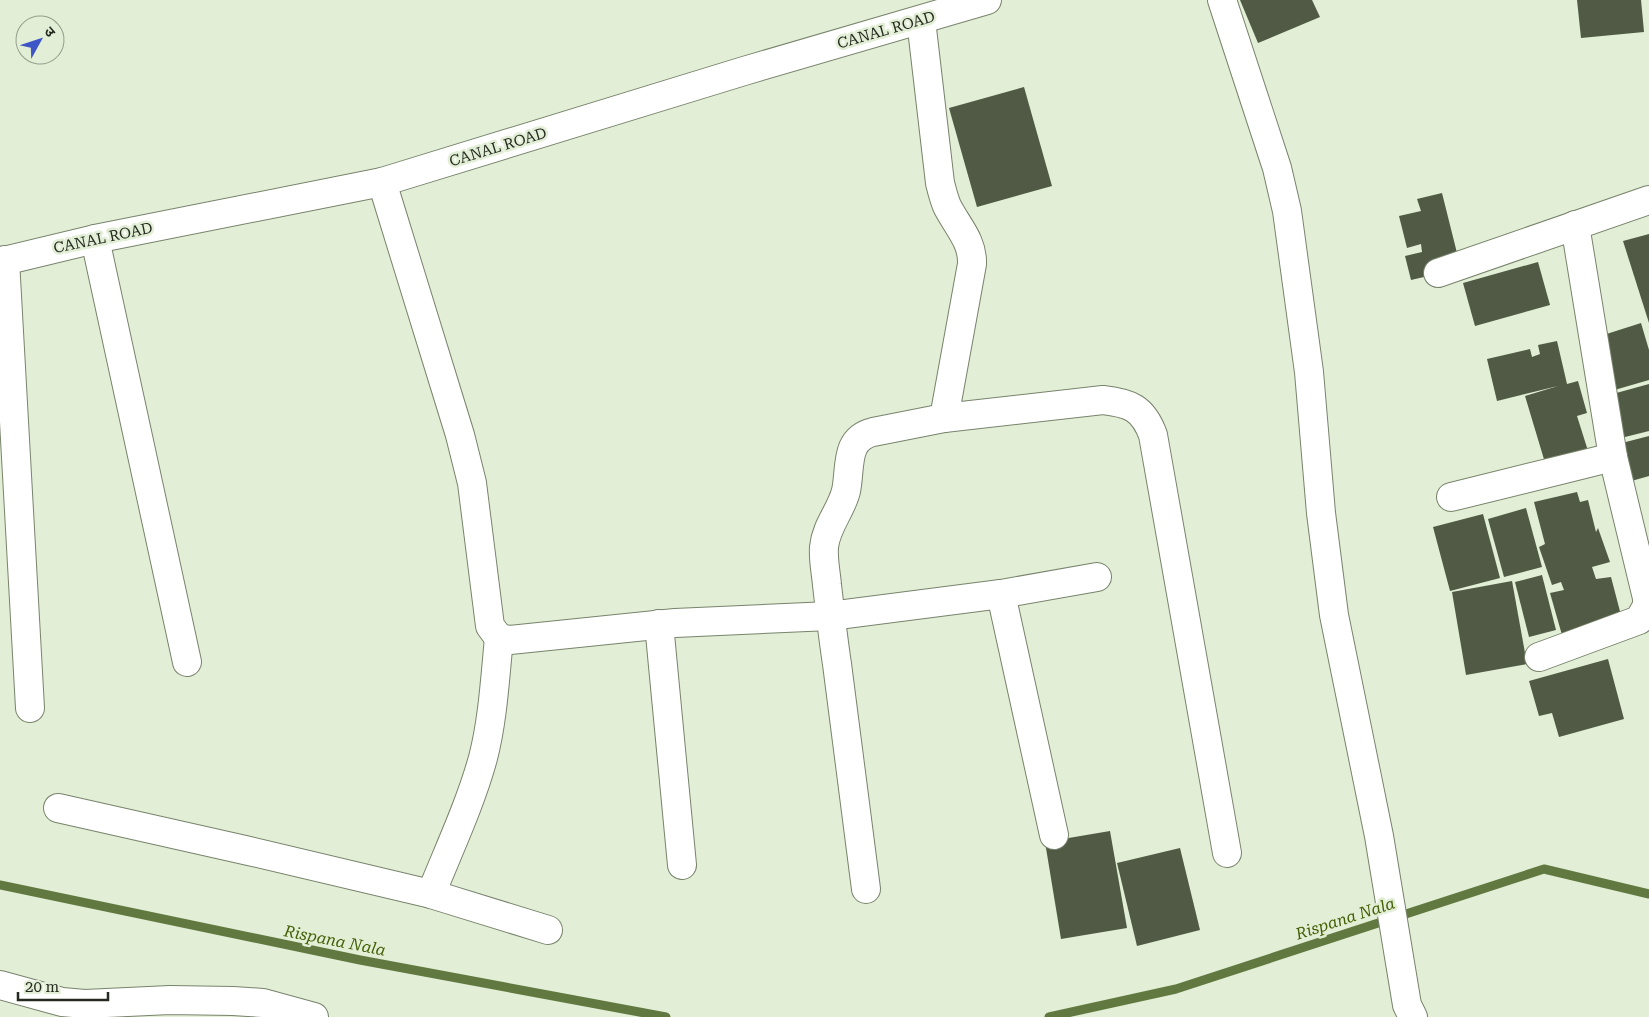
<svg xmlns="http://www.w3.org/2000/svg" width="1649" height="1017" font-family="'Roboto Serif','Noto Sans Devanagari',serif">
<style>
.lines{fill:none;stroke-linecap:round;stroke-linejoin:round}
.stream{stroke:#617940;stroke-width:9}
.building{fill:#505a45}
.minor-casing{stroke:#78836c;stroke-width:30}
.tertiary-casing{stroke:#78836c;stroke-width:30}
.minor{stroke:#fff;stroke-width:28}
.tertiary{stroke:#fff;stroke-width:28}
.labels{text-anchor:middle;stroke-width:5;stroke-linejoin:round;paint-order:stroke}
.street-label{font-size:15px;fill:#252a20;stroke:#e2eed5}
.water-label{font-size:16px;font-style:italic;fill:#425f05;stroke:#e2eed5}
</style>
<rect width="100%" height="100%" fill="#e2eed5"/>
<g class="lines">
<!-- stream -->
<g class="stream">
<polyline points="0,885 360,960 666,1017"/>
<polyline points="1049,1017 1176,989 1544,869 1649,894"/>
</g>
</g>
<!-- building -->
<g class="building">
<polygon points="1240,0 1312,0 1320,17 1258,43"/>
<polygon points="1577,0 1641,0 1644,32 1581,38"/>
<polygon points="1024,87 1052,186 977,207 949,108"/>
<polygon points="1442,193 1458,257 1437,274 1411,280 1405,256 1422,252 1421,244 1407,248 1399,216 1421,211 1417,199"/>
<polygon points="1649,234 1649,323 1623,241"/>
<polygon points="1538,262 1550,305 1475,326 1463,283"/>
<polygon points="1641,323 1649,350 1649,380 1611,391 1594,338"/>
<polygon points="1557,341 1567,384 1578,381 1587,413 1577,416 1589,454 1546,466 1525,396 1558,386 1497,401 1487,359 1530,349 1532,357 1540,354 1538,345"/>
<polygon points="1649,384 1649,431 1621,438 1609,395"/>
<polygon points="1649,436 1649,476 1628,482 1618,444"/>
<polygon points="1577,492 1580,502 1588,500 1596,532 1598,528 1610,562 1592,567 1596,579 1611,577 1622,619 1562,635 1550,593 1564,590 1561,582 1552,585 1539,547 1545,544 1534,502"/>
<polygon points="1526,508 1542,567 1504,577 1488,519"/>
<polygon points="1483,514 1500,578 1450,591 1433,527"/>
<polygon points="1542,575 1556,630 1529,637 1515,582"/>
<polygon points="1512,581 1527,664 1466,675 1452,592"/>
<polygon points="1608,659 1624,719 1559,737 1552,713 1539,716 1529,681"/>
<polygon points="1110,831 1127,928 1061,939 1045,842"/>
<polygon points="1180,848 1200,930 1137,946 1117,863"/>
</g>
<g class="lines">
<!-- minor casing -->
<g class="minor-casing">
<g id="minor">
<polyline points="1222,0 1277,168 1287,211 1309,372 1321,513 1334,615 1379,836 1407,1005 1413,1017"/>
<path d="M 921,20 L 940,183 C 942,191 944,199 947,206 C 957,226 973,241 972,264 L 944,418 L 1103,400 C 1130,403 1143,408 1153,435 L 1227,853"/>
<polyline points="382,182 460,435 472,483 490,626 499,638 510,640 675,623 830,616 1001,594 1097,577"/>
<polyline points="95,239 187,662"/>
<polyline points="5,260 30,708"/>
<polyline points="1438,273 1649,200"/>
<polyline points="1451,497 1613,457"/>
<polyline points="1001,594 1054,835"/>
<polyline points="659,624 682,865"/>
<polyline points="1539,657 1639,620 1647,606 1647,598 1613,457 1575,225"/>
<polyline points="58,808 249,851 431,894 548,930"/>
<path d="M 866,889 C 856,814 846,739 837,664 C 833,638 830,611 827,585 C 826,573 823,560 824,547 C 826,526 841,511 846,491 C 851,468 844,439 873,432 L 944,418"/>
<path d="M 431,894 C 449,849 470,805 483,758 C 493,719 495,678 499,638"/>
<polyline points="0,985 62,1002 85,1004 170,1000 233,1001 263,1003 314,1017"/>
</g>
</g>
<!-- tertiary casing -->
<g class="tertiary-casing">
<polyline id="tertiary" points="0,262 95,239 382,182 744,71 987,0"/>
</g>
<!-- minor -->
<use href="#minor" class="minor"/>
<!-- tertiary -->
<use href="#tertiary" class="tertiary"/>
</g>
<g class="labels">
<!-- street labels -->
<g class="street-label">
<text transform="translate(886 30) rotate(-16)" y="5">CANAL ROAD</text>
<text transform="translate(498 147) rotate(-17)" y="5">CANAL ROAD</text>
<text transform="translate(103 238) rotate(-12)" y="5">CANAL ROAD</text>
</g>
<!-- water labels -->
<g class="water-label">
<text transform="translate(1345 918) rotate(-18)" y="6">Rispana Nala</text>
<text transform="translate(335 940) rotate(11)" y="6">Rispana Nala</text>
</g>
</g>
<!-- north arrow -->
<g transform="translate(40 40) rotate(50)"><circle r="24" fill="#e2eed5" stroke="#96a08d"/>
<path d="M0-4L9 19L0 12L-9 19Z" fill="#3e55c8"/>
<text y="-8" font-size="14" font-weight="bold" text-anchor="middle" fill="#252a20">उ</text>
</g>
<!-- scale -->
<path d="M18 992v8h90v-8" fill="none" stroke="#252a20" stroke-width="2.5"/>
<text x="25" y="992" font-size="15" fill="#252a20" stroke="#e2eed5" stroke-width="4" paint-order="stroke">20 m</text>
</svg>
